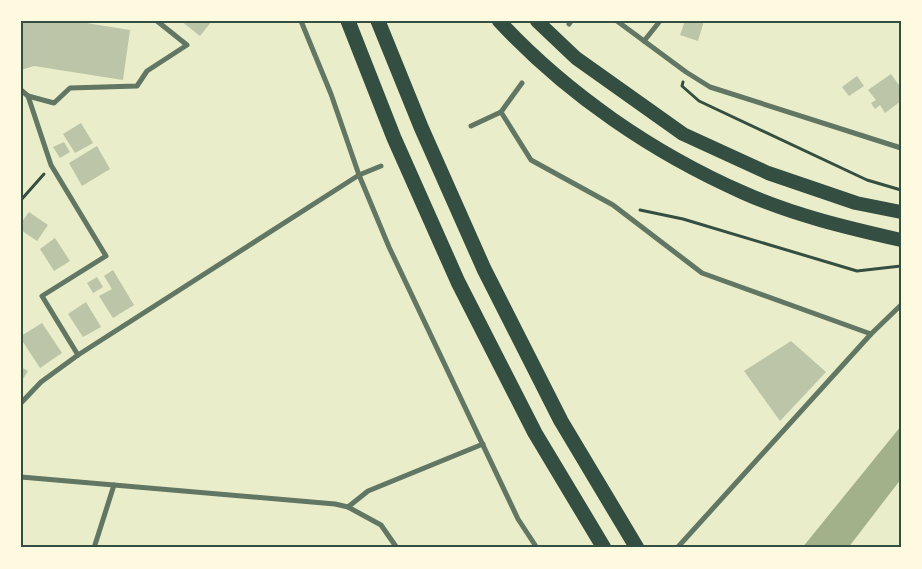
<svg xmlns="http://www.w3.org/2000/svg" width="922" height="569" font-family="'Varela Round',sans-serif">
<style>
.water{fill:#a3b18a}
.building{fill:#bcc5a7}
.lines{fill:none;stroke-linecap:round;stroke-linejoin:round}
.path{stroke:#344e41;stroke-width:3}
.minor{stroke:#617663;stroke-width:5}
.trunk{stroke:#344e41;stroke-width:14}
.motorway{stroke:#344e41;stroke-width:15}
.neatline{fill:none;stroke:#344e41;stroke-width:2}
</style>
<rect width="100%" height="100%" fill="#e9edc9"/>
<!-- water -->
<polygon class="water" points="901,426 901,479 848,548 802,548"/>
<!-- building -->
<g class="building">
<polygon points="21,21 74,21 130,30 123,80 34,66 21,70"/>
<polygon points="181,21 212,21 200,36"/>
<polygon points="685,21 704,21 698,41 680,35"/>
<polygon points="891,74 901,88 901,101 885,113 880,105 875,109 871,103 876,100 868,90"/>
<polygon points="857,76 864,86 849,96 842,87"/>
<polygon points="81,123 93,143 75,153 63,134"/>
<polygon points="64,142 70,152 60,158 53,147"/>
<polygon points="97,146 110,169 82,186 69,163"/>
<polygon points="29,212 48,225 37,241 21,230 21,223"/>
<polygon points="55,238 70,261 54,271 40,249"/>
<polygon points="113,270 134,305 113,318 99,296 112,289 104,276"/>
<polygon points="97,277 103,287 93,293 87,283"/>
<polygon points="86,302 101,327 83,337 68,314"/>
<polygon points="42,323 62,353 40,368 21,339 21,336"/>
<polygon points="791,341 826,372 780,421 744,371"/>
<polygon points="21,367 28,371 21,382"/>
</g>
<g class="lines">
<!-- path -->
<g class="path">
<polyline points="683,82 682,86 699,101 867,180 901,190"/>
<polyline points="21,200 44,174"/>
<polyline points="640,210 683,219 857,271 901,266"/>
</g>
<!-- minor -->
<g class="minor">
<polyline points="301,21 331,94 359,175 389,247 518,519 537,548"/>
<polyline points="617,21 686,72 710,87 901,148"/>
<polyline points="569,24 571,21"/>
<polyline points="644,41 660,21"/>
<polyline points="522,83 501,112 531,160 613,205 702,273 871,334"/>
<polyline points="21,90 28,96 51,165 106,256 42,296 78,355"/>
<polyline points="28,96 54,103 70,88 137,86 147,71 187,45 157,21"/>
<polyline points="471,126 501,112"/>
<polyline points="21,403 41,382 78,355 359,175 381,166"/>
<polyline points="21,477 335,504 348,507 381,525 397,548"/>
<polyline points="348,507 368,491 483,444"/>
<polyline points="94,548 114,485"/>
<polyline points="677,548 871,334 901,305"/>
</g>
<!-- trunk -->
<g class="trunk">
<path d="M 499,21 C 567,94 653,153 744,193 C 793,215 848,228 901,240"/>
<polyline points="537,21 576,58 683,134 768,173 856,203 901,212"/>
</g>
<!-- motorway -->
<g class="motorway">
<polyline points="348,21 394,138 458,282 535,433 604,548"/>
<polyline points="378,21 421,127 484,269 561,421 637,548"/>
</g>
</g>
<!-- border -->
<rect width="922" height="569" fill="none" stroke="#fefae0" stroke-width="45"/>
<rect x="22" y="22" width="878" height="524" class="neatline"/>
</svg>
